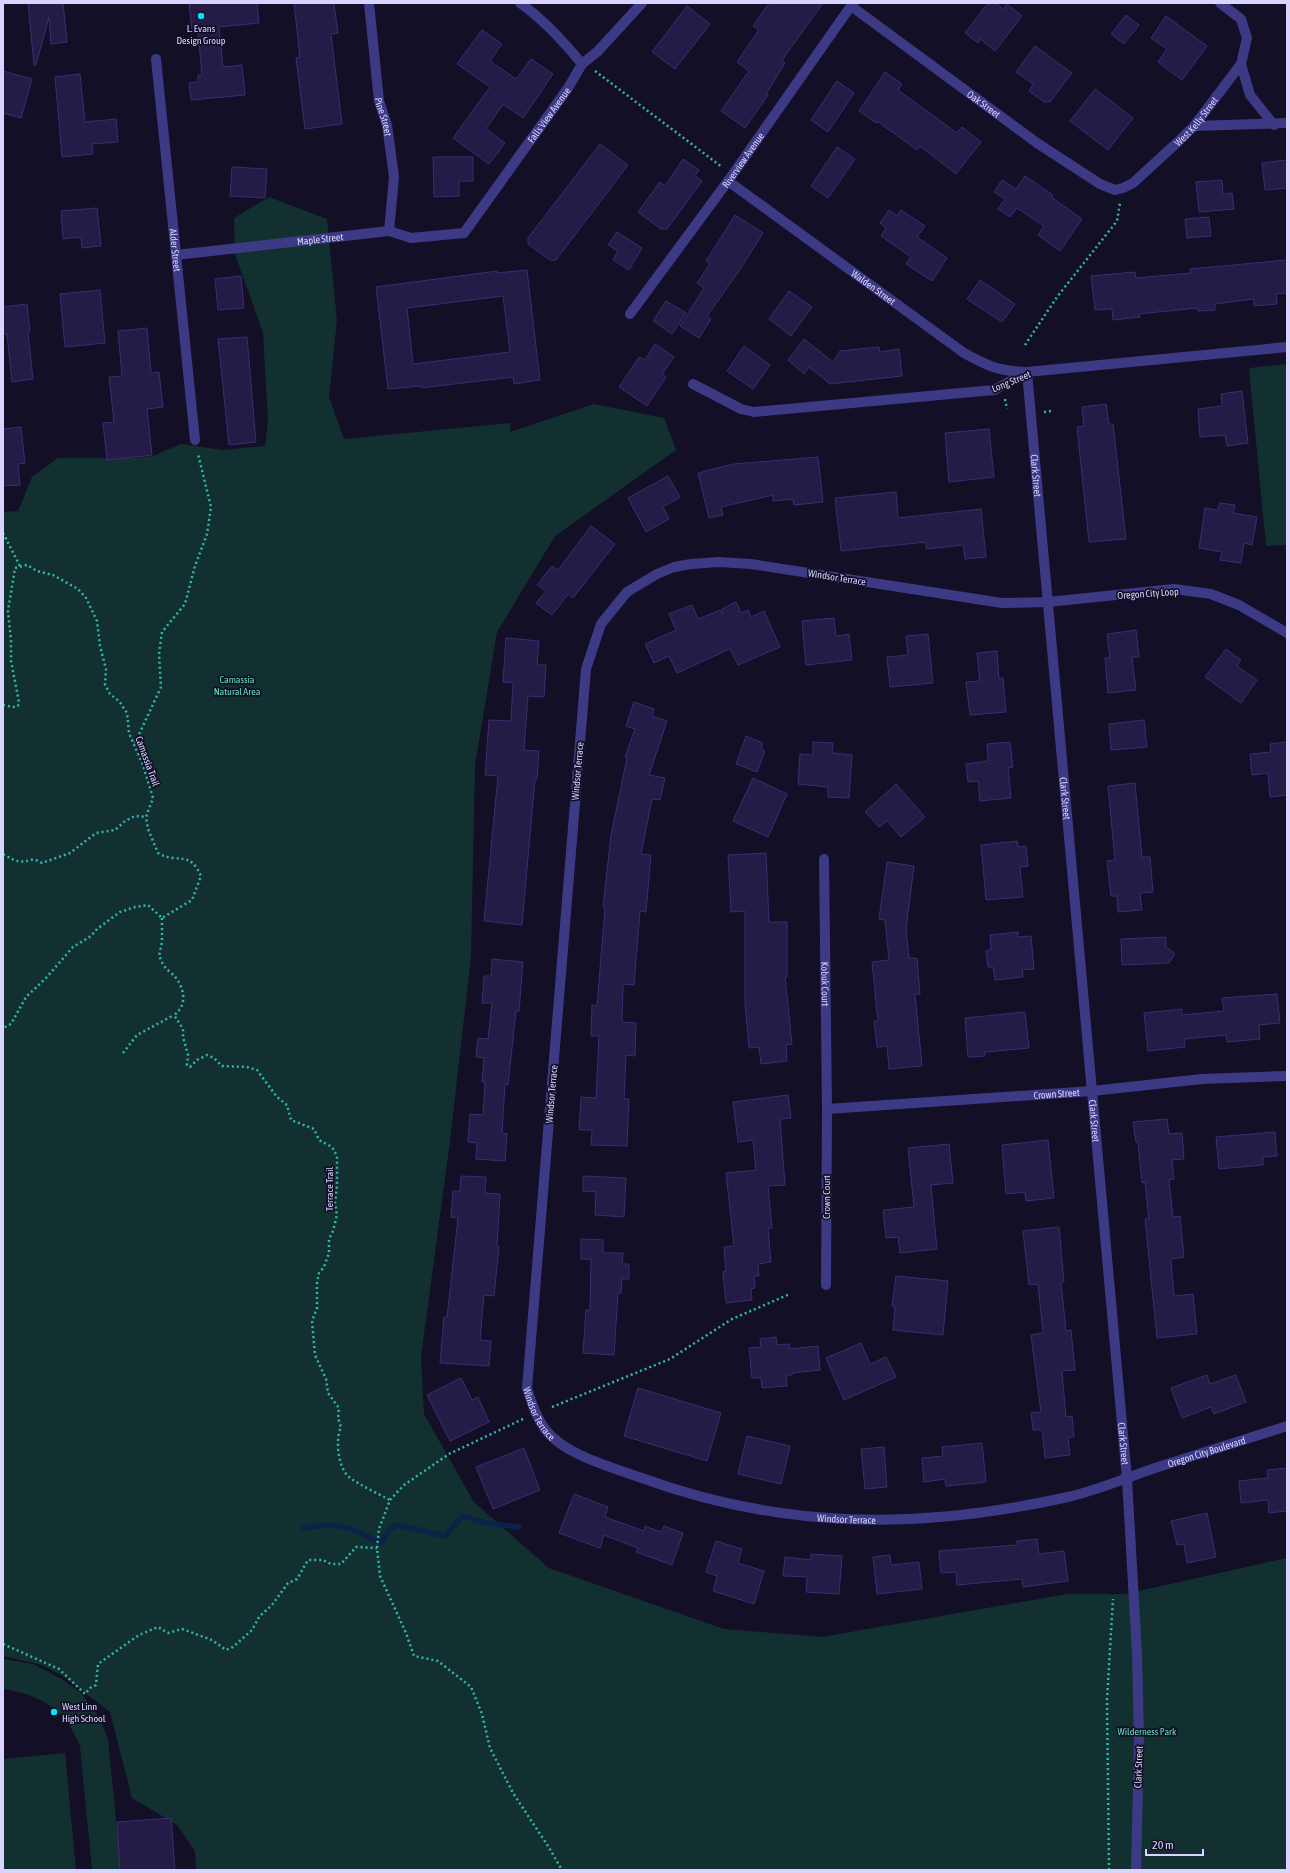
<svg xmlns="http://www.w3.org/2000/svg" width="1290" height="1873" font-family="'Asap Condensed',sans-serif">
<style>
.green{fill:#12302f}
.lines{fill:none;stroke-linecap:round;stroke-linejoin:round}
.stream{stroke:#0c2248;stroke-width:5.5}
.building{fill:#241b47;stroke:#3b2d73;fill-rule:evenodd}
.path{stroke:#2fb8b0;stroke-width:2.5;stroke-dasharray:2 3;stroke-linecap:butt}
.minor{stroke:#3d3a85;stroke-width:10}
.poi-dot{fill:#00e5ff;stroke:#130f26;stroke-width:1.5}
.labels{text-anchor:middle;stroke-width:3.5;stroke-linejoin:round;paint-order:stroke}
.poi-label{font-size:10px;fill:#d9d4ff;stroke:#130f26}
.street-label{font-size:10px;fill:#d9d4ff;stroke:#130f26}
.park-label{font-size:10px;fill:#5fe0c0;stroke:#130f26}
</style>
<rect width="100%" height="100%" fill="#130f26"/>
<!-- green -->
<g class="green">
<polygon points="269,197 327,219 337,320 329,397 344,439 511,423 510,432 594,404 664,418 676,450 555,536 497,632 475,765 471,957 450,1141 421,1357 424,1414 474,1502 549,1568 724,1629 822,1637 1067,1594 1125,1594 1287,1558 1287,1870 196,1870 195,1851 177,1825 132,1798 110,1712 63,1676 42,1665 3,1656 3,512 18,511 32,477 58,458 132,458 153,456 181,444 223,450 265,446 268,422 263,333 235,254 234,218"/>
<polygon points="1287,364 1287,545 1266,546 1249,368"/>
<path d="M 3,1659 L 33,1664 L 60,1678 L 81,1693 L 99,1717 L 108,1739 L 121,1870 L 92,1870 L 80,1746 C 66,1710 40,1694 3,1689 Z"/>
<polygon points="65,1753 76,1870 3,1870 3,1759"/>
</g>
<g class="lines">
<!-- stream -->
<path class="stream" d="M 303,1528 C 322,1525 338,1523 356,1531 C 365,1535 373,1540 382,1542 L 390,1529 L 397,1525 L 445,1536 L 463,1516 L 485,1523 L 519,1527"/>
</g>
<!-- building -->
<g class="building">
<polygon points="28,3 63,3 67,42 51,44 49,17 36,65 34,65"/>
<polygon points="189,3 257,3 259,23 219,27 223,67 242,65 245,95 191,100 189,83 198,82 198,75 202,75 198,31 192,31"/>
<polygon points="294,3 334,3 338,33 331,34 342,124 305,129 296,58 300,57"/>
<polygon points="769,3 823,3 782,60 785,63 766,94 768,95 745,128 721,111 749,71 737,62 759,30 753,26"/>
<polygon points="988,3 995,3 1003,9 1007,4 1022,16 995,51 980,39 978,43 965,33"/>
<polygon points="687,6 710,24 675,69 652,52"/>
<polygon points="1126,15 1139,25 1124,44 1111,34"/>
<polygon points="1166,16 1207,46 1182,80 1158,62 1167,49 1151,38"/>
<polygon points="482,30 502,44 490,61 516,79 531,59 553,74 523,118 503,104 486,129 505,143 489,164 453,138 490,87 457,64"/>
<polygon points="1035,46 1072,73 1050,102 1044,102 1029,91 1033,84 1016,72"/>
<polygon points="3,71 32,79 21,118 3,113"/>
<polygon points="885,72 902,84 898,90 957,133 962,127 981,142 956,174 920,146 917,150 877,121 876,123 859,111"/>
<polygon points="80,74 85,122 116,119 118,142 92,144 93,154 62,157 55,77"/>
<polygon points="837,81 854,93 828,132 811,120"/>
<polygon points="1095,89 1133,118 1108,150 1070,121"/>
<polygon points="600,144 628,165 556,260 550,260 528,244 528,238"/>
<polygon points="837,147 855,159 828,198 811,186"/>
<polygon points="433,157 473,157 473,181 459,181 459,196 434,197"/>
<polygon points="683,159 699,170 695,176 702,181 667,229 661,229 638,212 660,182 665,186"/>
<polygon points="1287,160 1287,188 1265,190 1262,163"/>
<polygon points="232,167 267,169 265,198 230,196"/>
<polygon points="1025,176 1053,195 1051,197 1082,219 1060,251 1038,235 1044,226 1017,208 1010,217 998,209 1005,199 994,192 1002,180 1016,189"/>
<polygon points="1222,180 1223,194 1232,193 1234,209 1199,212 1196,182"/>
<polygon points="97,208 101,246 82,248 81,237 63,239 61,211"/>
<polygon points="889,210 897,216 901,210 925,226 917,237 947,258 932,281 906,264 911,257 881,236 886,228 880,223"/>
<polygon points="735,215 763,233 739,271 707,316 711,319 699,338 680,326 704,288 697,283 710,264 706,261"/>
<polygon points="1209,217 1211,236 1187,238 1185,219"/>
<polygon points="617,232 642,248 629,270 613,260 618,251 608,245"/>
<polygon points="1287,260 1287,293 1276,294 1277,304 1254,306 1254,299 1215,304 1215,310 1198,311 1197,308 1139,314 1140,317 1113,320 1112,309 1095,310 1091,276 1135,272 1136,278 1191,273 1190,269"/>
<path d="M 527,270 L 540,380 L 514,384 L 513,377 L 421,388 L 421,386 L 388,389 L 376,287 L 497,271 L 497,273 ZM 503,296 L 510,352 L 413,364 L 407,308 Z"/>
<polygon points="241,276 244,308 218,310 215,279"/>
<polygon points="980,280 1015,304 1002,322 967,299"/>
<polygon points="100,290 105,343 65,347 60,294"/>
<polygon points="789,291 812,307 791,336 769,319"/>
<polygon points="666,301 686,313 672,334 653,321"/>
<polygon points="27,304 30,332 28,332 33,379 12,382 7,334 3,334 3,307"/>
<polygon points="147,328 151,373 159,372 163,407 147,409 152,455 107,460 103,423 114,422 109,377 122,376 118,331"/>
<polygon points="247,337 256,442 229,445 218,339"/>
<polygon points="804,339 833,362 840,351 879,347 880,352 899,349 902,376 830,384 809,367 804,374 788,360"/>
<polygon points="655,344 674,357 662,374 666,377 647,406 619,387 639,357 645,360"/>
<polygon points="744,346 770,365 753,389 727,371"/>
<polygon points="1242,391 1248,443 1227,446 1225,435 1200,437 1198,409 1222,406 1221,394"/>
<polygon points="1106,404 1109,424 1113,424 1126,539 1089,542 1077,427 1084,426 1082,407"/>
<polygon points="21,427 25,463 18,464 20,485 3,486 3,429"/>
<polygon points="989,429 994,477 949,482 945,433"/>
<polygon points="818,457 823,502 794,505 793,499 773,501 773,495 721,507 723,515 709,518 698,473 734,464"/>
<polygon points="668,476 680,497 663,507 669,519 646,532 628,498"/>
<polygon points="896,492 898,518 981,509 986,557 965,559 963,545 926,549 926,542 841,551 835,498"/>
<polygon points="1220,503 1235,505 1233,513 1257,517 1252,545 1244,543 1241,563 1220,560 1222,552 1199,548 1205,508 1218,510"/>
<polygon points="591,526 615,544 573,598 568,594 552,615 536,603 546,591 537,585 552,566 558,570"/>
<polygon points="736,602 741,613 748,610 751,617 764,611 780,647 738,665 730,649 677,673 669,656 654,663 645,644 676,630 669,614 692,605 698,619 720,610 723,615 722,609"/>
<polygon points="834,618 836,636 849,634 852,660 806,665 802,621"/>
<polygon points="1136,630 1139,657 1132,657 1136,690 1108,693 1105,658 1110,658 1107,634"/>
<polygon points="928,634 933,683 890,687 887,657 908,655 906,636"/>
<polygon points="506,638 539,641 537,665 546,665 544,697 528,696 524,750 539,751 537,779 535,779 522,925 484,921 498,776 485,775 489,720 511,721 513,683 503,682"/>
<polygon points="1226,649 1241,660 1237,666 1257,680 1241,703 1205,677"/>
<polygon points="997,651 999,679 1003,678 1006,712 970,715 966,682 980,681 977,653"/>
<polygon points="634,702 654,709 652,716 667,721 649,775 665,778 660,800 652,799 641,854 651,855 646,912 640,911 634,985 623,984 622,1022 636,1023 635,1056 626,1055 624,1099 629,1099 627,1146 591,1145 592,1130 579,1130 581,1097 596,1098 599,1036 591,1036 592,1005 597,1006 605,908 603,907 611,835 627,758 625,757 635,729 626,726"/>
<polygon points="1144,720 1147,747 1111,750 1109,724"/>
<polygon points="746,736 763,743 761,749 765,751 757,772 736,764"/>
<polygon points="813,742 833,743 832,753 852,755 849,798 828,797 828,787 798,784 800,754 813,755"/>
<polygon points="1010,742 1013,767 1008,768 1011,798 980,801 978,781 968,782 966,764 988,761 987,744"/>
<polygon points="1287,742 1287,795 1270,797 1268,773 1252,775 1250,754 1271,752 1270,744"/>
<polygon points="753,778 787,794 768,837 733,821"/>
<polygon points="1135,783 1142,857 1150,857 1153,892 1140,893 1142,910 1118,912 1117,896 1111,896 1107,861 1115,860 1108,786"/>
<polygon points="896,784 925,817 901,837 887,821 879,827 865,812"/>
<polygon points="1017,841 1018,847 1026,846 1028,866 1020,867 1023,897 986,900 981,845"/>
<polygon points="766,853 769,922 787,922 787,977 785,977 792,1044 786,1045 787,1061 761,1064 759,1047 749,1048 745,1004 745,911 731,912 728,855"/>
<polygon points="887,862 914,866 906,929 909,958 917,958 920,994 915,994 922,1066 889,1069 887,1046 877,1047 874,1021 878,1021 872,962 889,960 885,920 879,919"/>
<polygon points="1018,932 1018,937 1031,936 1034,969 1022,970 1023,977 995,980 993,967 988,967 986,951 991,950 990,935"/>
<polygon points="1166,937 1166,947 1175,954 1169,963 1122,965 1121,939"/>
<polygon points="492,959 523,962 519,1011 516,1011 508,1085 505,1084 502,1133 507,1134 505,1161 476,1159 477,1143 468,1142 470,1114 483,1115 485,1082 482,1082 484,1058 476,1057 478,1038 488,1039 492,1003 482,1003 484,976 491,976"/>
<polygon points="1277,994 1280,1023 1259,1025 1260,1039 1227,1042 1226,1035 1184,1039 1185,1047 1148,1051 1144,1013 1182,1009 1182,1015 1224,1011 1222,998"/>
<polygon points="1025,1012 1029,1048 985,1052 985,1056 968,1057 965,1018"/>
<polygon points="788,1095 791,1118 780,1119 785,1185 768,1186 772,1228 768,1229 771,1262 758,1264 759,1276 754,1276 755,1288 751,1289 752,1300 726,1303 723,1272 726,1271 724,1247 734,1246 726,1173 756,1170 753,1140 738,1142 733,1102"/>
<polygon points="1167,1119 1169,1134 1182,1133 1184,1159 1172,1160 1174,1179 1169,1180 1173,1217 1180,1216 1184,1257 1171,1259 1174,1296 1193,1294 1197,1334 1157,1338 1145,1219 1149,1219 1145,1182 1142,1183 1138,1142 1136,1142 1133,1122"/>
<polygon points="1275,1132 1277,1156 1263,1157 1263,1165 1219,1169 1216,1137"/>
<polygon points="1048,1140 1054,1198 1026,1201 1025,1192 1006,1194 1002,1145"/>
<polygon points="949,1144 953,1183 931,1185 937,1249 900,1253 898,1237 886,1238 883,1210 914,1207 908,1148"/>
<polygon points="461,1176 486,1177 485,1193 500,1194 497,1247 499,1247 494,1296 484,1295 480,1340 491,1341 489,1366 440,1363 444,1317 447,1317 458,1218 451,1217 453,1191 460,1191"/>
<polygon points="583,1176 626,1178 624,1217 595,1215 596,1192 583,1191"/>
<polygon points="1059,1227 1064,1282 1061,1282 1066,1331 1071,1330 1075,1370 1062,1371 1066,1417 1072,1416 1074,1437 1068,1437 1070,1455 1045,1458 1042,1430 1033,1430 1031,1413 1041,1412 1031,1335 1043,1333 1038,1284 1029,1285 1023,1231"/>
<polygon points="581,1239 603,1240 603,1253 623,1253 622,1264 629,1264 629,1279 622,1279 621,1293 618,1293 614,1355 583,1353 586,1310 590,1310 591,1259 581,1259"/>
<polygon points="896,1276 948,1281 943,1335 893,1330 895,1307 892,1306"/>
<polygon points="776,1337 777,1345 789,1344 790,1349 818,1346 820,1370 792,1373 792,1375 786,1375 787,1386 762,1388 761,1378 752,1378 749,1348 761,1347 760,1339"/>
<polygon points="861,1343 870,1364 886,1357 896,1377 844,1400 826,1358"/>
<polygon points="1207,1375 1210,1384 1236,1375 1246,1402 1214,1414 1211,1407 1182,1418 1171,1388"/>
<polygon points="461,1378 472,1400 478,1397 489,1422 450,1441 427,1395"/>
<polygon points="638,1388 721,1413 707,1461 624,1436"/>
<polygon points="747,1436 790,1446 781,1484 738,1474"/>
<polygon points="982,1443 986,1482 946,1486 945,1479 924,1482 922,1458 943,1456 942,1447"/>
<polygon points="884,1447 887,1487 865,1489 861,1449"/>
<polygon points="524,1448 540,1490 493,1509 476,1467"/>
<polygon points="1287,1468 1287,1511 1269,1513 1268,1500 1241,1503 1239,1481 1268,1478 1267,1470"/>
<polygon points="574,1494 608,1507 605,1517 644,1531 645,1526 661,1532 664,1526 683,1533 672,1565 636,1552 638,1548 604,1535 600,1548 559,1533"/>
<polygon points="1207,1513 1216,1557 1187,1563 1184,1544 1177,1545 1171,1521"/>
<polygon points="1037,1539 1039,1554 1064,1551 1068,1581 1023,1587 1022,1579 957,1585 956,1572 941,1573 939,1551 1017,1545 1017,1541"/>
<polygon points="716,1541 742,1549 738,1563 764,1571 754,1604 713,1591 717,1576 706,1572"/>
<polygon points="811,1554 842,1556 839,1594 806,1592 807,1577 783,1576 785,1557 811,1560"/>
<polygon points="890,1555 891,1565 919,1562 922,1589 877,1594 873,1557"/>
<polygon points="171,1818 175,1870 120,1870 117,1822"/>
</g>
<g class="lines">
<!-- path -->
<g class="path">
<polyline points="595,71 722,167"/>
<polyline points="1025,345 1057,297 1117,221 1120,203"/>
<polyline points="1005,399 1007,409"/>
<polyline points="1044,412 1051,411"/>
<polyline points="3,533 20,566"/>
<path d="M 3,705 L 13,707 L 18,706 L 19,702 L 11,661 L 11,640 L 8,611 L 15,568 L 27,565 L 37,571 L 53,575 L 78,589 L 86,598 L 97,621 L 100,646 L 106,669 L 105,685 L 110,694 L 119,701 L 127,713 L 129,733 L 143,765 L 153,798 L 146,817 L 148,829 L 158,853 C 179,865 189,849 201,876 L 192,900 L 162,918 L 148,905 L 135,907 L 120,912 L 97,929 L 91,936 L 73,947 L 46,978 L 26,997 L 11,1024 L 3,1028"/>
<polyline points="135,743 161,687 159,654 162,632 185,604 195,566 207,534 211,507 198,454"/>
<path d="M 3,854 C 15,861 20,864 34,859 L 42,863 L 70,853 L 96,833 L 115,830 L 125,821 L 135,816 L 146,817"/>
<path d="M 162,918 L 162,942 L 159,956 C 161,959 162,964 165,967 C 168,971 173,974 176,978 C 185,990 187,1006 174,1015 L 183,1029 L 183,1037 L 188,1055 L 187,1065 L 190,1067 L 197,1060 L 207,1055 L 214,1058 L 222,1066 L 247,1067 L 257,1070 L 277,1097 L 287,1105 L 291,1120 L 314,1129 L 319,1140 L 332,1147 L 337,1156 L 337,1186 L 335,1203 L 337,1215 L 333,1231 L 329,1239 L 329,1253 L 324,1267 L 319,1273 L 317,1283 L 317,1308 L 312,1321 L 315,1355 L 326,1379 L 328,1393 L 339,1408 L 338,1418 L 341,1427 C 335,1439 338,1468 349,1477 C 361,1486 377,1493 390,1500"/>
<polyline points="123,1053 137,1035 174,1015"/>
<polyline points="552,1407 670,1359 732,1319 790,1294"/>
<polyline points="523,1419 449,1454 404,1485 390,1500 379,1529 377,1548 380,1576 406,1633 414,1656 438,1661 471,1687 482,1714 490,1748 513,1793 548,1846 562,1870"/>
<polyline points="3,1644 59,1669 85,1694 90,1688 96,1685 98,1664 139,1635 158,1627 168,1633 182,1629 212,1640 226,1650 233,1647 252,1630 259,1617 272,1605 288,1583 297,1579 308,1560 323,1560 331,1564 341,1564 356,1547 377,1548"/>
<polyline points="1109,1870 1107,1699 1113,1599"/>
</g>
<!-- minor -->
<g class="minor">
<path id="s1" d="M 369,3 L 379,101 L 387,125 L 394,177 L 389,231"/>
<path d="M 520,3 C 544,20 564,42 582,64"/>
<path id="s2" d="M 851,6 L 1037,143 L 1100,184 L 1115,190 L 1123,188 L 1133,183 L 1181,139 L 1194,126 L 1241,64 L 1247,38 L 1241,19 L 1220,3"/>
<path id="s3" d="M 156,59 L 195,440"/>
<polyline points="1241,64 1250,95 1274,125"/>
<polyline points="1194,126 1287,123"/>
<path id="s4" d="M 728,181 L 964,353 C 990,367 998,371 1027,372"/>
<path id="s5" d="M 176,255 L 389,231 L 411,238 L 464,233 L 568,88 L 582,64 L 598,51 L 642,3"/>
<path id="s6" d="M 630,314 L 728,181 L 853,3"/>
<path id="s7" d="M 1027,372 L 1127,1479 L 1137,1654 L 1139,1740 L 1136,1870"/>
<polyline points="693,384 741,409 754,412 994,390 1027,372 1287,347"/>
<path id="s8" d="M 1287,633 L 1239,605 L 1211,594 L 1174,589 L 1048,602 L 1002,603 L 751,564 L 719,562 L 691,564 L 674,567 L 657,574 L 627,592 L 601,624 L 586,669 L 527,1388 C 531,1402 536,1417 545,1429 C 563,1454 611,1467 639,1477 C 783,1530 919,1530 1068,1497 C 1099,1490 1128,1477 1158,1467 C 1201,1453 1244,1440 1287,1426"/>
<path id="s9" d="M 824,859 L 827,1109 L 826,1285"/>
<path id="s10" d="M 827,1109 L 1092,1091 L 1202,1079 L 1287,1076"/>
</g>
</g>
<!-- markers -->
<g class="poi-dot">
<circle cx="201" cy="16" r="4"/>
<circle cx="54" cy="1712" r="4"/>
</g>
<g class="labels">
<!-- poi labels -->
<g class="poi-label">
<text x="201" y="32">L. Evans<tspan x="201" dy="12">Design Group</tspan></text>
<text x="62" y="1710" text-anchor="start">West Linn<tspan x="62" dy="12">High School</tspan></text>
</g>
<!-- street labels -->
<g class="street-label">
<text dy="4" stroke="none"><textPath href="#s2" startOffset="165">Oak Street</textPath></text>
<text dy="4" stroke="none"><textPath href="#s5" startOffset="436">Falls View Avenue</textPath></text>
<text dy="4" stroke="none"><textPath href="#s1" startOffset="115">Pine Street</textPath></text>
<text dy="4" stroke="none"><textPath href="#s2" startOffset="430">West Kelly Street</textPath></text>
<text dy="4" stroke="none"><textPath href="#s6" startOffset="191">Riverview Avenue</textPath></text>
<text dy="4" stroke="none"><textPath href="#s5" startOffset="145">Maple Street</textPath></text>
<text dy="4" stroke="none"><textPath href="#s3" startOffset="192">Alder Street</textPath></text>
<text dy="4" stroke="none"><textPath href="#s4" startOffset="180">Walden Street</textPath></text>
<text transform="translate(1011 381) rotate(-22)" y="4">Long Street</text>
<text dy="4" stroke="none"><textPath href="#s7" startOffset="104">Clark Street</textPath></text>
<text transform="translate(837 577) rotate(9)" y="4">Windsor Terrace</text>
<text transform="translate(1148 593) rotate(-4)" y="4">Oregon City Loop</text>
<text transform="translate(148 761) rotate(70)" y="4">Camassia Trail</text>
<text transform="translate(577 771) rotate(-85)" y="4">Windsor Terrace</text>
<text dy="4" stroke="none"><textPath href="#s7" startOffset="428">Clark Street</textPath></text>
<text dy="4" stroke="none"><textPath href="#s9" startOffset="125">Kobuk Court</textPath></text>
<text dy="4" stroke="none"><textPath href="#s10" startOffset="230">Crown Street</textPath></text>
<text transform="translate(551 1094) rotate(-85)" y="4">Windsor Terrace</text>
<text dy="4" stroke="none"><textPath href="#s7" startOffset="752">Clark Street</textPath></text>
<text transform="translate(329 1189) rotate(-90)" y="4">Terrace Trail</text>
<text transform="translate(826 1197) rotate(-90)" y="4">Crown Court</text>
<text dy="4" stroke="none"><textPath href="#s8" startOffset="1519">Windsor Terrace</textPath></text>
<text dy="4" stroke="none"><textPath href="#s7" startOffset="1076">Clark Street</textPath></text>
<text dy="4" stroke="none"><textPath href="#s8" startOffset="2224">Oregon City Boulevard</textPath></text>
<text dy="4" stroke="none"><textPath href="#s8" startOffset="1855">Windsor Terrace</textPath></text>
<text transform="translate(1138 1767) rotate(-88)" y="4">Clark Street</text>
</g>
<!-- park labels -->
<g class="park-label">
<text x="237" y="683">Camassia<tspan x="237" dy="12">Natural Area</tspan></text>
<text x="1147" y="1735">Wilderness Park</text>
</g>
</g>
<!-- border -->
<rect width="1290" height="1873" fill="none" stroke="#d9d4ff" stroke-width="8"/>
<!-- scale -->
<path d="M1146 1849v6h57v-6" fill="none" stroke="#d9d4ff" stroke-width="2"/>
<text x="1152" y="1849" font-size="12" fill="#d9d4ff" stroke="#130f26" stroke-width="3" paint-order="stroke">20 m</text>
</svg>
